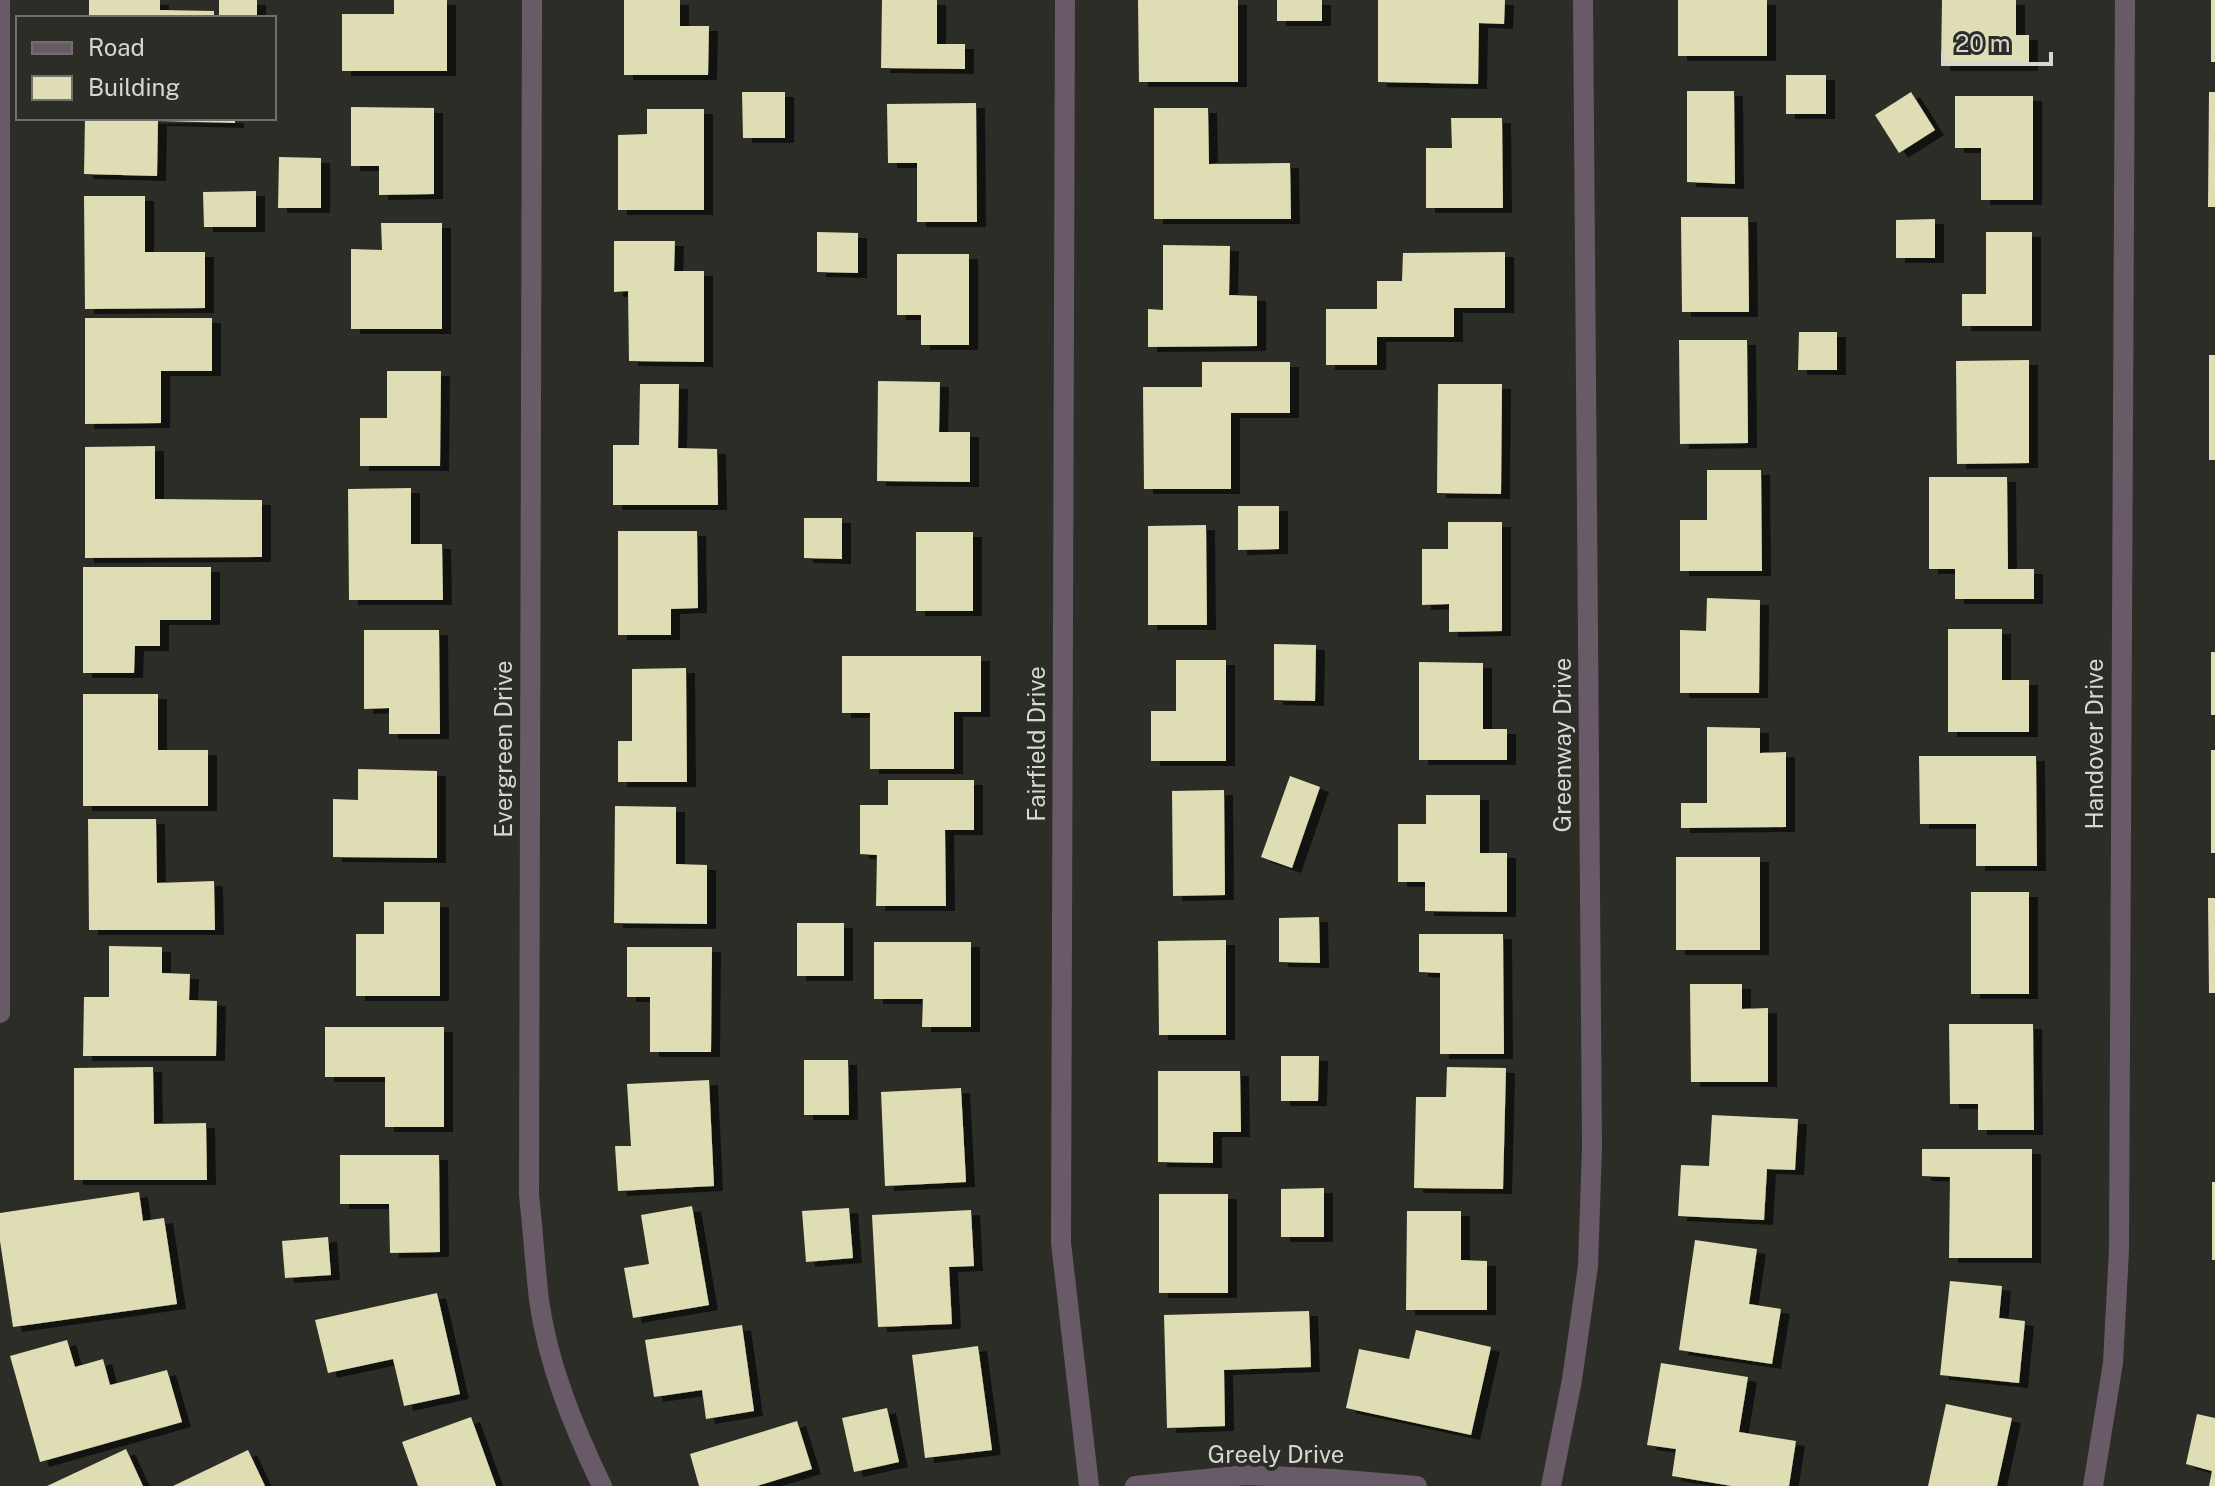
<svg xmlns="http://www.w3.org/2000/svg" width="2215" height="1486" font-family="'Public Sans',sans-serif">
<style>
.building{fill:#dfddb4;filter:url(#shadow)}
.lines{fill:none;stroke-linecap:round;stroke-linejoin:round}
.minor{stroke:#685b67;stroke-width:20}
.labels{text-anchor:middle;stroke-width:8;stroke-linejoin:round;paint-order:stroke}
.street-label{font-size:24px;fill:#d6d6d2;stroke:#2d2d27}
</style>
<defs>
<filter id="shadow"><feDropShadow dx="9" dy="5" stdDeviation="0" flood-color="#0009"/></filter>
</defs>
<rect width="100%" height="100%" fill="#2d2d27"/>
<!-- building -->
<g class="building">
<polygon points="89,0 160,0 160,10 214,11 214,18 89,18"/>
<rect x="219" y="0" width="38" height="18"/>
<polygon points="394,0 447,0 447,71 342,71 342,14 394,14"/>
<polygon points="624,0 680,0 680,26 709,26 708,75 624,75"/>
<polygon points="882,0 937,0 937,44 965,44 965,69 881,68"/>
<polygon points="1138,0 1238,0 1238,82 1139,82"/>
<rect x="1277" y="0" width="45" height="21"/>
<polygon points="1378,0 1505,0 1504,24 1479,23 1478,84 1378,82"/>
<rect x="1678" y="0" width="89" height="56"/>
<polygon points="1942,0 2016,0 2016,35 2029,35 2029,66 1941,66"/>
<rect x="2211" y="0" width="4" height="62"/>
<rect x="1786" y="75" width="40" height="39"/>
<polygon points="1687,91 1734,91 1735,184 1687,182"/>
<polygon points="742,92 785,92 785,138 743,138"/>
<polygon points="1911,92 1935,130 1899,153 1875,115"/>
<polygon points="2209,92 2215,92 2215,207 2208,207"/>
<polygon points="1955,96 2033,96 2033,200 1981,200 1981,148 1955,148"/>
<polygon points="976,103 977,222 917,222 917,163 888,163 887,104"/>
<polygon points="351,107 434,108 434,194 379,195 379,166 351,166"/>
<polygon points="1154,108 1208,108 1209,164 1290,163 1291,219 1154,219"/>
<polygon points="647,109 704,109 704,210 618,210 618,135 647,134"/>
<polygon points="85,118 97,119 235,118 235,123 158,121 157,176 84,174"/>
<polygon points="1451,118 1502,118 1503,208 1426,208 1426,148 1452,148"/>
<polygon points="279,157 321,158 321,208 278,208"/>
<polygon points="256,191 256,227 204,227 203,192"/>
<polygon points="84,196 145,196 145,252 205,252 205,308 85,309"/>
<polygon points="1681,217 1748,217 1749,312 1682,312"/>
<polygon points="1935,219 1935,258 1896,258 1896,220"/>
<polygon points="381,223 442,223 442,329 351,329 351,249 382,250"/>
<polygon points="817,232 858,233 858,273 817,272"/>
<polygon points="1986,232 2032,232 2032,326 1962,326 1962,294 1986,294"/>
<polygon points="614,241 675,241 674,271 704,271 704,362 629,361 628,291 614,292"/>
<polygon points="1163,245 1230,246 1229,295 1257,296 1257,346 1148,347 1148,309 1163,310"/>
<polygon points="1505,252 1505,308 1454,308 1454,337 1377,337 1377,365 1326,365 1326,309 1377,309 1377,281 1402,281 1403,253"/>
<polygon points="897,254 969,254 969,345 921,345 921,315 897,315"/>
<polygon points="85,318 212,318 212,371 161,371 161,423 85,424"/>
<polygon points="1799,332 1837,332 1837,370 1798,370"/>
<polygon points="1679,340 1747,340 1748,443 1680,444"/>
<rect x="2209" y="355" width="6" height="105"/>
<polygon points="2029,360 2029,463 1957,464 1956,361"/>
<polygon points="1202,362 1290,362 1290,413 1231,413 1231,489 1144,489 1143,387 1202,387"/>
<polygon points="387,371 441,371 440,466 360,466 360,418 387,418"/>
<polygon points="878,381 940,382 939,432 970,432 970,482 877,481"/>
<polygon points="640,384 679,384 678,448 717,449 718,505 613,505 613,445 639,445"/>
<polygon points="1438,384 1502,384 1501,494 1437,493"/>
<polygon points="155,446 155,499 262,500 262,557 85,558 85,447"/>
<polygon points="1707,470 1761,470 1762,571 1680,571 1680,520 1707,520"/>
<polygon points="1929,477 2007,477 2008,569 2034,569 2034,599 1955,599 1955,569 1929,569"/>
<polygon points="411,488 411,544 442,544 443,600 349,600 348,489"/>
<polygon points="1238,506 1279,506 1279,549 1238,550"/>
<polygon points="804,518 842,518 842,559 804,558"/>
<polygon points="1448,522 1502,522 1502,631 1449,632 1449,604 1422,605 1422,549 1448,549"/>
<polygon points="1206,525 1207,625 1148,625 1148,526"/>
<polygon points="618,531 697,531 698,608 671,609 671,635 618,635"/>
<rect x="916" y="532" width="57" height="79"/>
<polygon points="83,567 211,567 211,620 160,620 160,646 135,646 134,673 83,673"/>
<polygon points="1707,598 1760,600 1759,693 1680,693 1680,630 1706,631"/>
<polygon points="1948,629 2002,629 2002,680 2029,680 2029,732 1948,732"/>
<polygon points="364,630 439,630 440,734 389,734 389,708 364,709"/>
<polygon points="1274,644 1316,645 1315,701 1274,700"/>
<rect x="2211" y="652" width="4" height="63"/>
<polygon points="842,656 981,656 981,712 954,712 954,769 870,769 870,713 842,713"/>
<polygon points="1176,660 1226,660 1226,761 1151,761 1151,711 1176,711"/>
<polygon points="1419,662 1483,663 1483,729 1507,729 1507,760 1419,760"/>
<polygon points="686,668 687,782 618,782 618,741 632,741 632,669"/>
<polygon points="83,694 158,694 158,750 208,750 208,806 83,806"/>
<polygon points="1707,727 1760,728 1760,753 1786,752 1786,827 1681,828 1681,803 1707,803"/>
<rect x="2211" y="750" width="4" height="103"/>
<polygon points="1919,756 2036,756 2037,866 1976,866 1976,824 1920,824"/>
<polygon points="358,769 437,771 437,858 333,857 333,799 358,800"/>
<polygon points="1290,776 1320,787 1292,868 1261,857"/>
<polygon points="888,780 974,780 974,830 945,830 946,906 876,906 877,855 860,854 860,805 888,805"/>
<polygon points="1224,790 1225,895 1173,896 1172,791"/>
<polygon points="1426,795 1480,795 1480,853 1507,853 1507,912 1425,911 1425,882 1398,882 1398,824 1426,824"/>
<polygon points="615,806 676,807 676,864 707,865 707,924 614,923"/>
<polygon points="88,819 156,819 157,883 214,881 215,930 89,930"/>
<rect x="1676" y="857" width="84" height="93"/>
<rect x="1971" y="892" width="58" height="102"/>
<polygon points="2208,898 2215,898 2215,993 2209,993"/>
<polygon points="384,902 440,902 440,996 356,996 356,934 384,934"/>
<polygon points="1319,917 1320,963 1279,962 1279,918"/>
<rect x="797" y="923" width="47" height="53"/>
<polygon points="1419,934 1503,934 1504,1054 1440,1054 1440,973 1419,972"/>
<polygon points="1226,940 1226,1035 1159,1035 1158,941"/>
<polygon points="874,942 971,942 971,1027 922,1027 923,999 874,999"/>
<polygon points="109,946 162,947 162,973 190,974 189,1000 217,1001 216,1056 83,1056 84,997 109,997"/>
<polygon points="627,947 712,947 711,1052 650,1052 650,997 627,997"/>
<polygon points="1690,984 1742,984 1742,1009 1768,1008 1768,1082 1691,1082"/>
<polygon points="1949,1024 2033,1024 2034,1130 1978,1130 1978,1104 1950,1104"/>
<polygon points="325,1027 444,1027 444,1127 385,1127 385,1077 325,1077"/>
<polygon points="1281,1056 1319,1056 1318,1101 1281,1101"/>
<polygon points="804,1060 848,1060 849,1115 804,1115"/>
<polygon points="153,1067 154,1124 206,1123 207,1180 74,1180 74,1068"/>
<polygon points="1447,1067 1506,1068 1503,1189 1414,1188 1416,1097 1446,1097"/>
<polygon points="1158,1071 1240,1071 1241,1132 1213,1132 1213,1163 1158,1162"/>
<polygon points="709,1080 714,1186 618,1191 615,1146 631,1146 627,1084"/>
<polygon points="961,1088 966,1182 885,1186 881,1092"/>
<polygon points="1712,1115 1798,1119 1795,1170 1767,1169 1764,1220 1678,1216 1681,1165 1709,1166"/>
<polygon points="1922,1149 2032,1149 2032,1258 1949,1258 1950,1177 1922,1176"/>
<polygon points="340,1155 439,1155 440,1252 390,1253 389,1204 340,1204"/>
<rect x="2212" y="1182" width="3" height="78"/>
<polygon points="1324,1188 1324,1237 1281,1237 1281,1189"/>
<polygon points="139,1192 143,1221 164,1218 177,1304 13,1327 0,1241 0,1213"/>
<rect x="1159" y="1194" width="69" height="99"/>
<polygon points="692,1206 709,1305 633,1318 624,1268 649,1264 641,1215"/>
<polygon points="849,1208 853,1258 806,1262 802,1211"/>
<polygon points="971,1210 974,1266 949,1267 952,1324 878,1327 872,1215"/>
<polygon points="1407,1211 1461,1211 1461,1260 1487,1261 1487,1310 1406,1310"/>
<polygon points="328,1237 331,1275 285,1278 282,1241"/>
<polygon points="1695,1240 1757,1249 1749,1304 1781,1309 1772,1364 1679,1350"/>
<polygon points="1950,1281 2002,1286 1999,1318 2025,1321 2019,1383 1940,1375"/>
<polygon points="437,1293 460,1394 404,1406 393,1359 328,1373 315,1320"/>
<polygon points="1309,1311 1311,1367 1224,1370 1225,1426 1167,1428 1164,1315"/>
<polygon points="742,1325 754,1411 706,1419 702,1390 654,1397 645,1340"/>
<polygon points="1416,1330 1491,1347 1471,1435 1346,1408 1359,1349 1409,1359"/>
<polygon points="67,1340 75,1367 103,1359 110,1385 167,1370 182,1422 40,1462 10,1356"/>
<polygon points="978,1346 992,1450 925,1458 912,1355"/>
<polygon points="1661,1363 1748,1377 1739,1432 1796,1441 1789,1486 1732,1486 1672,1476 1676,1449 1647,1445"/>
<polygon points="1946,1404 2012,1418 1997,1486 1928,1486"/>
<polygon points="887,1408 899,1462 854,1472 842,1418"/>
<polygon points="2197,1414 2215,1418 2215,1486 2209,1486 2212,1471 2186,1464"/>
<polygon points="471,1417 496,1486 418,1486 402,1442"/>
<polygon points="797,1421 812,1469 757,1486 699,1486 690,1454"/>
<polygon points="126,1449 143,1486 47,1486"/>
<polygon points="248,1450 265,1486 173,1486"/>
</g>
<g class="lines">
<!-- minor -->
<g class="minor">
<path d="M 532,0 L 529,1195 C 533,1230 535,1265 539,1300 C 548,1365 574,1428 602,1486"/>
<polyline points="1065,0 1061,1243 1089,1486"/>
<polyline points="0,1013 0,0"/>
<polyline points="1135,1486 1246,1475 1333,1479 1417,1486"/>
<polyline points="1551,1486 1572,1380 1588,1266 1592,1147 1583,0"/>
<polyline points="2093,1486 2113,1363 2119,1250 2125,0"/>
</g>
</g>
<g class="labels">
<!-- street labels -->
<g class="street-label">
<text transform="translate(1037 744) rotate(-90)" y="8">Fairfield Drive</text>
<text transform="translate(2095 744) rotate(-90)" y="8">Handover Drive</text>
<text transform="translate(1563 745) rotate(-90)" y="8">Greenway Drive</text>
<text transform="translate(504 749) rotate(-90)" y="8">Evergreen Drive</text>
<text x="1276" y="1463">Greely Drive</text>
</g>
</g>
<!-- legend -->
<rect x="16" y="16" width="260" height="104" fill="#2d2d27" stroke="#71716b" stroke-width="2"/>
<rect x="32" y="42" width="40" height="12" fill="#685b67" stroke="#71716b" stroke-width="2"/>
<text x="88" y="56" font-size="24" fill="#d6d6d2">Road</text>
<rect x="32" y="76" width="40" height="24" fill="#dfddb4" stroke="#71716b" stroke-width="2"/>
<text x="88" y="96" font-size="24" fill="#d6d6d2">Building</text>
<!-- scale -->
<path d="M1943 52v12h108v-12" fill="none" stroke="#d6d6d2" stroke-width="4"/>
<text x="1955" y="52" font-size="24" fill="#d6d6d2" stroke="#2d2d27" stroke-width="6" paint-order="stroke">20 m</text>
</svg>
